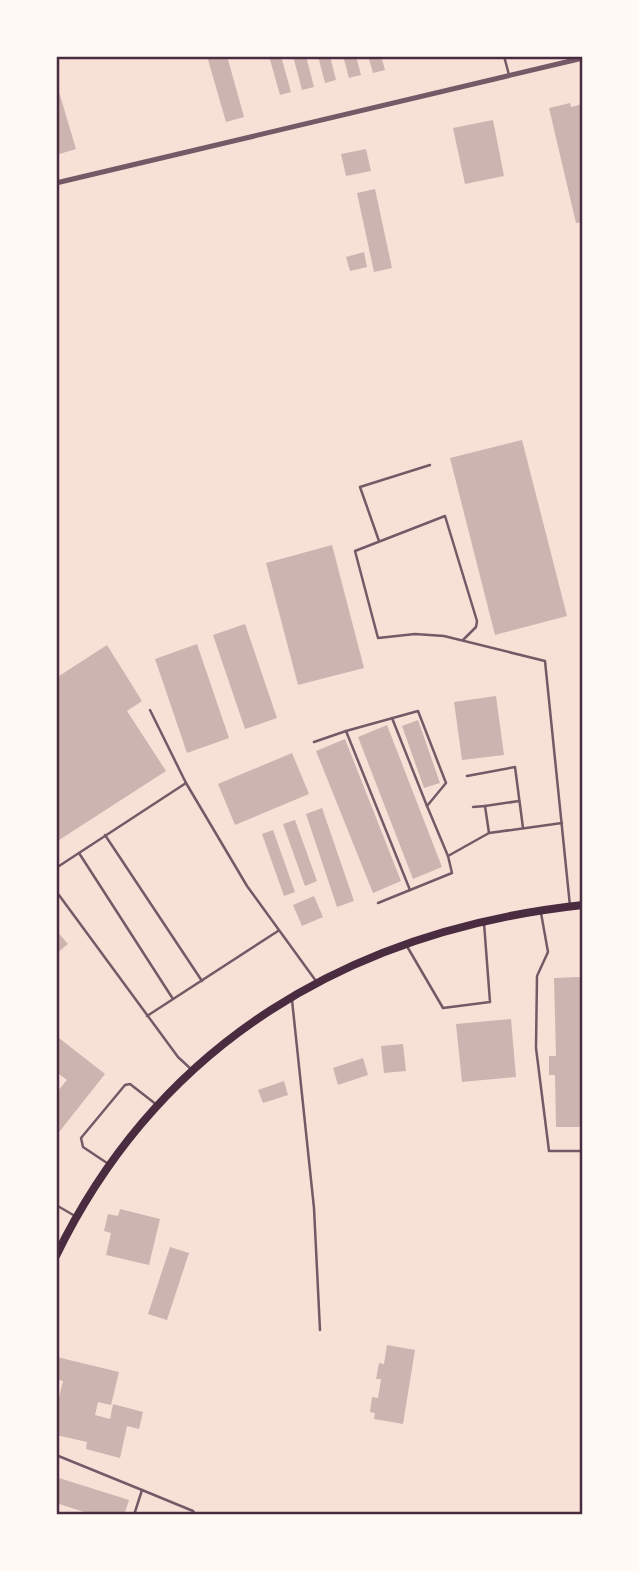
<svg xmlns="http://www.w3.org/2000/svg" width="639" height="1571" font-family="Manrope,sans-serif">
<style>
.building{fill:#ccb4b1}
.lines{fill:none;stroke-linecap:round;stroke-linejoin:round}
.service{stroke:#755966;stroke-width:2.5}
.minor{stroke:#755966;stroke-width:5}
.secondary{stroke:#4a2c40;stroke-width:8}
.neatline{fill:none;stroke:#4a2c40;stroke-width:2.5}
</style>
<rect width="100%" height="100%" fill="#f7e1d7"/>
<!-- building -->
<g class="building">
<polygon points="207,56 227,56 244,117 226,122"/>
<polygon points="269,56 281,56 291,92 280,95"/>
<polygon points="293,56 306,56 314,87 302,90"/>
<polygon points="318,56 330,56 336,80 325,83"/>
<polygon points="343,56 356,56 361,75 349,78"/>
<polygon points="368,56 381,56 385,70 373,73"/>
<polygon points="56,82 76,149 56,155"/>
<polygon points="570,103 571,107 583,104 583,222 576,223 549,108"/>
<polygon points="493,120 504,176 465,184 453,128"/>
<polygon points="366,149 371,171 346,176 341,154"/>
<polygon points="375,189 392,268 374,272 357,193"/>
<polygon points="364,252 367,267 350,271 346,257"/>
<polygon points="522,440 567,616 495,635 450,458"/>
<polygon points="332,545 364,668 298,685 266,563"/>
<polygon points="245,624 277,718 245,729 213,635"/>
<polygon points="197,644 229,738 187,753 155,659"/>
<polygon points="107,645 142,701 127,711 166,771 56,842 56,678"/>
<polygon points="496,696 504,755 462,760 454,702"/>
<polygon points="418,720 440,783 424,788 402,726"/>
<polygon points="387,725 442,867 413,879 358,737"/>
<polygon points="345,739 401,881 373,893 316,751"/>
<polygon points="292,753 309,794 235,825 218,784"/>
<polygon points="322,808 354,901 337,907 306,814"/>
<polygon points="295,820 317,881 305,886 283,824"/>
<polygon points="273,830 295,892 284,896 262,834"/>
<polygon points="314,896 323,917 302,926 293,905"/>
<polygon points="56,930 68,944 56,954"/>
<polygon points="580,965 583,965 583,1127 556,1127 555,1075 549,1075 549,1056 556,1056 554,978 580,977"/>
<polygon points="511,1019 516,1077 462,1082 456,1024"/>
<polygon points="59,1038 105,1074 56,1136 56,1093 67,1080 56,1072 56,1042"/>
<polygon points="403,1044 406,1071 384,1073 381,1046"/>
<polygon points="363,1058 368,1075 338,1085 333,1068"/>
<polygon points="284,1081 288,1095 263,1103 258,1090"/>
<polygon points="120,1209 160,1219 149,1265 106,1255 111,1233 104,1231 108,1214 118,1216"/>
<polygon points="170,1247 189,1253 167,1320 148,1314"/>
<polygon points="387,1345 415,1350 403,1424 374,1419 375,1413 370,1412 372,1397 378,1398 381,1379 376,1379 379,1363 384,1364"/>
<polygon points="57,1357 119,1372 111,1405 98,1402 95,1415 110,1419 113,1404 143,1412 139,1429 127,1426 120,1458 86,1449 87,1442 56,1435 56,1410 63,1381 56,1379"/>
<polygon points="56,1477 129,1500 124,1515 94,1515 56,1503"/>
</g>
<g class="lines">
<!-- service -->
<g class="service">
<polyline points="504,56 509,75"/>
<polyline points="379,541 360,487 430,465"/>
<polyline points="463,640 476,627 477,621 445,516 355,551 378,638 415,634 444,636 545,661 570,906"/>
<polyline points="150,710 186,783 247,886 316,981"/>
<polyline points="392,718 427,806"/>
<polyline points="346,731 418,711 446,783 427,806 448,856"/>
<polyline points="314,742 346,731 410,890"/>
<polyline points="467,776 515,767 523,828"/>
<polyline points="485,806 519,801"/>
<polyline points="473,807 485,806 489,833"/>
<polyline points="105,835 202,981"/>
<polyline points="79,853 173,999"/>
<polyline points="56,868 186,783"/>
<polyline points="56,891 178,1057 192,1070"/>
<polyline points="378,903 452,873 448,856 489,833 562,823"/>
<polyline points="541,913 548,952 537,976 536,1048 549,1151 583,1151"/>
<polyline points="408,948 443,1008 490,1002 484,923"/>
<polyline points="292,1000 314,1208 320,1330"/>
<polyline points="147,1016 278,931"/>
<polyline points="110,1165 83,1147 81,1138 125,1085 130,1084 157,1105"/>
<polyline points="56,1205 75,1216"/>
<polyline points="56,1455 142,1490"/>
<polyline points="134,1515 142,1490 193,1511 196,1515"/>
</g>
<!-- minor -->
<polyline class="minor" points="56,183 583,58"/>
<!-- secondary -->
<path class="secondary" d="M 56,1256 C 160,1042 351,930 583,905"/>
</g>
<!-- border -->
<rect width="639" height="1571" fill="none" stroke="#fffaf5" stroke-width="116"/>
<rect x="58" y="58" width="523" height="1455" class="neatline"/>
</svg>
